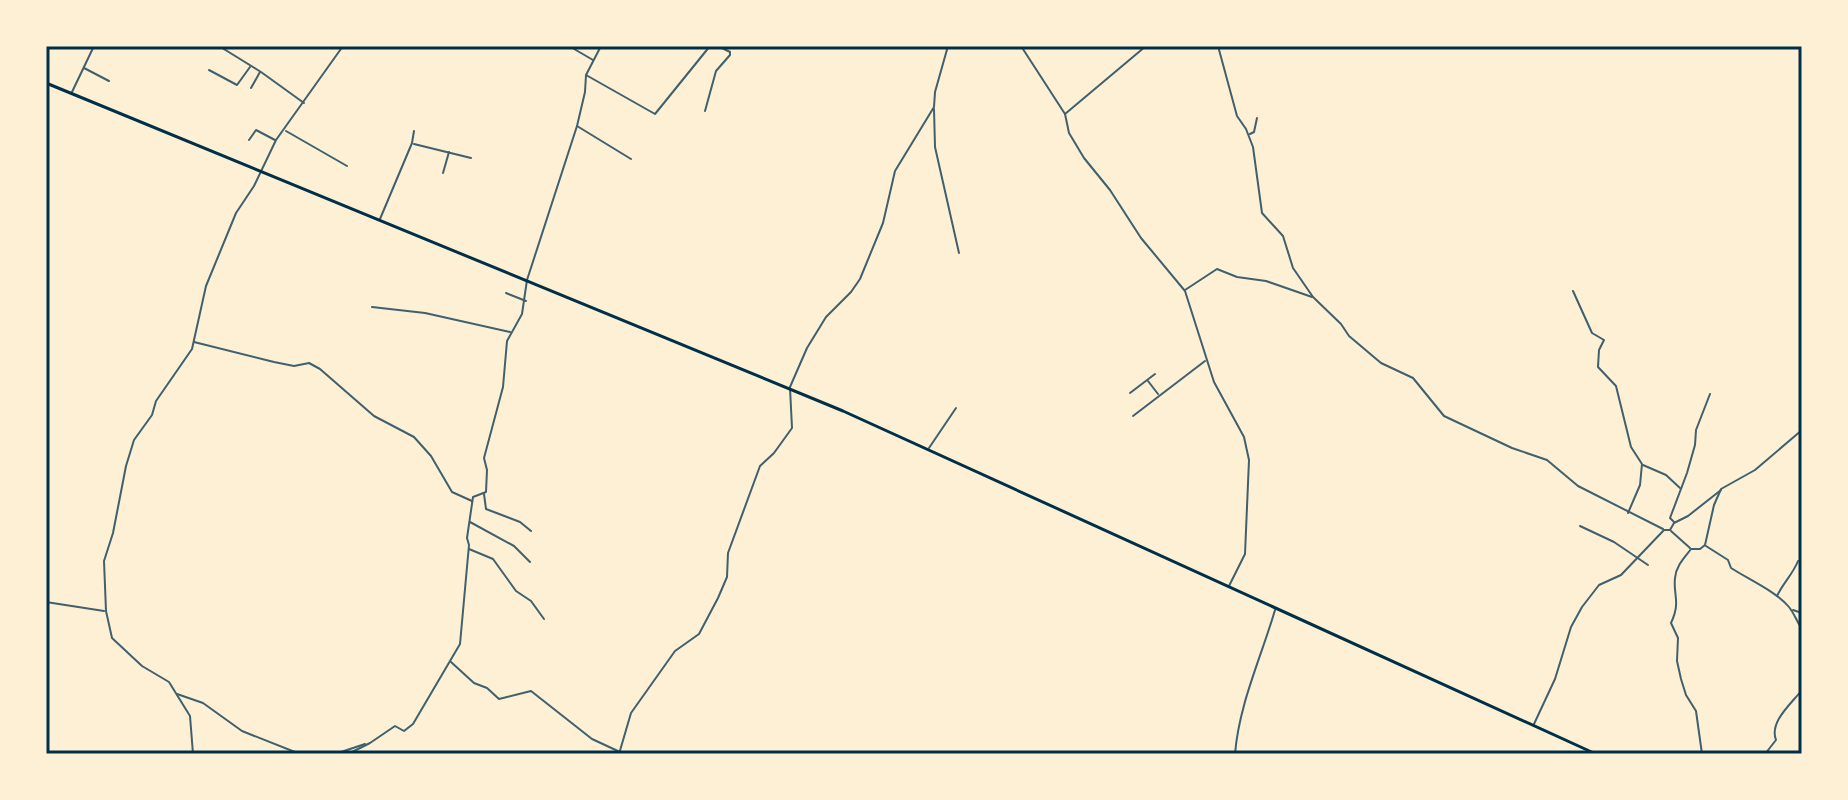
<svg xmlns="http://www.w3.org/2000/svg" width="1848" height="800" font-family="'DejaVu Sans',sans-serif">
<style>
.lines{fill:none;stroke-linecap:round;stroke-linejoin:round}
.minor{stroke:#3f606c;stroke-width:2}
.tertiary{stroke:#3f606c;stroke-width:2}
.trunk{stroke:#003049;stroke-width:3}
.neatline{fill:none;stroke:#003049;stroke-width:3}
</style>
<rect width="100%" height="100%" fill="#fdf0d5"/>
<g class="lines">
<!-- minor -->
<g class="minor">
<polyline points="219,46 261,72 304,103"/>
<polyline points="569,46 593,60"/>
<polyline points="1218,46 1237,116 1246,129 1253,147 1262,213 1283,236 1293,268 1313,297 1341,324 1349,336 1381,363 1413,378 1444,416 1512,448 1547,460 1578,486 1663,529"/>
<polyline points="84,68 109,81"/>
<polyline points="209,70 237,85 250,67"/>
<polyline points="586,75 655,114 710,46"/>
<polyline points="251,88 260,72"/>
<polyline points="72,92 94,46"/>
<polyline points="934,109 935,147 959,253"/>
<polyline points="705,111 716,71 730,55 730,52 718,46"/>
<polyline points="1065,114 1146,46"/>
<polyline points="577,126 631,159"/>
<polyline points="286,131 347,166"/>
<polyline points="1250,134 1254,132 1257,118"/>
<polyline points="249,140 256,130 275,140"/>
<polyline points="414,144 471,158"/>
<polyline points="443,173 449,152"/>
<polyline points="380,219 412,143 414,131"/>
<polyline points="1185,290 1217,269 1237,277 1266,281 1312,297"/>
<polyline points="1573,291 1592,333 1604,340 1599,350 1598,367 1616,386 1631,447 1642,464 1640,485 1628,513"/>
<polyline points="506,293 526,301"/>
<polyline points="372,307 425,313 510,332"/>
<polyline points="194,342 274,362 294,366 309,363 320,369 374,416 414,437 431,456 452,492 472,501"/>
<polyline points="1148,381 1158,394"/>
<polyline points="1130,393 1155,374"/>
<polyline points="1133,416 1205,361"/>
<polyline points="929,448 956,408"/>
<polyline points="1643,465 1666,475 1680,488"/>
<polyline points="484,494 486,509 520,522 531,531"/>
<polyline points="470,522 514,546 530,562"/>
<polyline points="1674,522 1670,518 1687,473 1695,445 1696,430 1710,394"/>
<polyline points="1580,526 1614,542 1648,565"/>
<polyline points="469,549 493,559 516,591 531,601 544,619"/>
<path d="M 1777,596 C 1783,583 1793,574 1798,561"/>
<polyline points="1793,610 1802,613"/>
<polyline points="451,662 474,683 487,688 499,699 531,691 592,739 620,752"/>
<polyline points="177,694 203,703 242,731 300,754"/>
<polyline points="335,754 365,744"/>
<polyline points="619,754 631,713 675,651 699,634 718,598 727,577 728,553 760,466 774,453 792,428 790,388"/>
<path d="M 1235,754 C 1239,704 1261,658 1275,610"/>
<path d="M 1765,754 L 1776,740 C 1769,722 1791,704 1802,690"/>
</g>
<!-- tertiary -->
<g class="tertiary">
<polyline points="1021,46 1065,114 1069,133 1084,158 1110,190 1141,238 1185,291 1214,382 1244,437 1249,460 1245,554 1229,586"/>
<polyline points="790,387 807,348 826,317 851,292 860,279 883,223 895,171 934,107 935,92 948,46"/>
<polyline points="1671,531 1690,548"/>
<path d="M 1706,546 L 1728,560 L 1731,568 C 1748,579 1777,592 1789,607 C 1794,613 1797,622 1802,629"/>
<polyline points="46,602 104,611"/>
<polyline points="1534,724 1555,679 1571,627 1582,607 1599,585 1621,575 1664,530 1670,530 1674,523 1688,516 1721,490"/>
<polyline points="193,754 190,716 169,682 142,666 112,638 106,611 104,561 113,533 126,466 134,440 152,415 156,401 192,349 206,286 236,213 254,186 276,140 343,46"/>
<polyline points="348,754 370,743 395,726 404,731 413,724 460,644 469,545 467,538 473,497 486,492 487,470 484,458 503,387 507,341 522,314 527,280 577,126 585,92 586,75 601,46"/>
<path d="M 1702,754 L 1696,711 L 1686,695 L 1681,679 L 1677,661 L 1678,638 L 1671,623 C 1681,602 1673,595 1675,578 C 1676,566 1684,558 1691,549 L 1700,549 L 1705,545 L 1714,505 L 1721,489 L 1755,470 L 1802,430"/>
</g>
<!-- trunk -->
<polyline class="trunk" points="46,83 843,411 1596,754"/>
</g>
<!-- border -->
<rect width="1848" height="800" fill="none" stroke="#fdf0d5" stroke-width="96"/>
<rect x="48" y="48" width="1752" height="704" class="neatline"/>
</svg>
